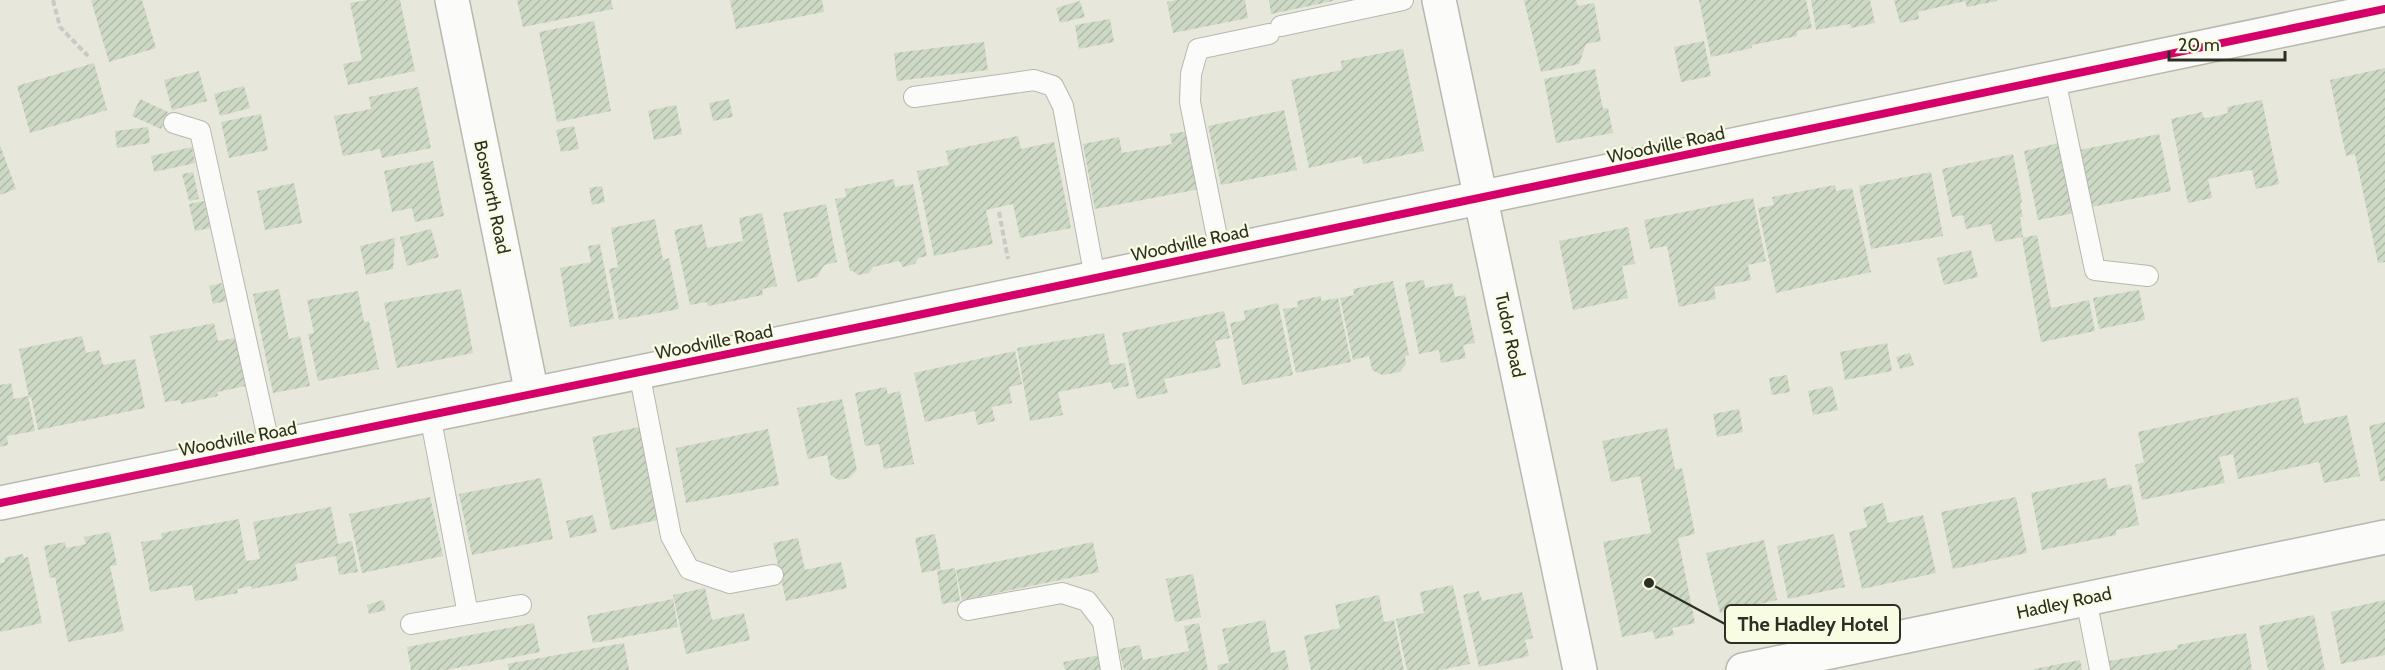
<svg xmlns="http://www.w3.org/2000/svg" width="2385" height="670" font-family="Cabin,sans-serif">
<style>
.building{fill:url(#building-hatch)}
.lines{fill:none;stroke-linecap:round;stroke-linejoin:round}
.service-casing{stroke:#b7b8ae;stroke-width:22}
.minor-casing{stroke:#b7b8ae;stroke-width:36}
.path{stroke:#c9c9c5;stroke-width:4;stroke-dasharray:6 3;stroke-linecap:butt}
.service{stroke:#fbfcfa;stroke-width:20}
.minor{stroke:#fbfcfa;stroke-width:33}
.cycleway-casing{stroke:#f8fce2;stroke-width:11}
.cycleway{stroke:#d6006c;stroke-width:8}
.labels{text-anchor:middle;stroke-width:4.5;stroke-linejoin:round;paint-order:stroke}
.street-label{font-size:18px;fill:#2d2e24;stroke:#f8fce2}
.leader{fill:none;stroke:#2d2e24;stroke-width:2}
.callout-dot{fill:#2d2e24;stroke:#f8fce2;stroke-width:2}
.callout{fill:#f8fce2;stroke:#2d2e24;stroke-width:2}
.callout-label{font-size:20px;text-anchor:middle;font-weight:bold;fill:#2d2e24}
</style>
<defs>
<pattern id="building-hatch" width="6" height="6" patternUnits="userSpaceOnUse" patternTransform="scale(1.5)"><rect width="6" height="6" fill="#cdd8c5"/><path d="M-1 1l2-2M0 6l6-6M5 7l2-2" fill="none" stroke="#b0baa9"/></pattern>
</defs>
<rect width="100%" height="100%" fill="#e7e8db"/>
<!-- building -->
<g class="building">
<polygon points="91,0 142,0 156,48 109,62"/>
<polygon points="367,0 400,0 415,71 348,85 343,64 362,60 350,3"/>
<polygon points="517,0 611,0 613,9 523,27"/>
<polygon points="730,0 822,0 824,12 736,29"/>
<polygon points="1176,0 1245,0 1248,18 1173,33 1167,2"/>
<polygon points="1269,0 1333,0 1333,1 1271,14"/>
<polygon points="1524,0 1576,0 1578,6 1594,3 1601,41 1586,44 1579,64 1541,72"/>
<polygon points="1699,0 1806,0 1812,28 1797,31 1797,36 1752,45 1752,48 1711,57"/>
<polygon points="1811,0 1870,0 1875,23 1851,28 1850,24 1816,30"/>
<polygon points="1894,0 1997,0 1997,1 1967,7 1965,1 1918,12 1919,19 1900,23"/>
<polygon points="1080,1 1085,17 1060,23 1056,8"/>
<polygon points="1110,19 1114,42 1079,49 1075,25"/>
<polygon points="594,21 611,111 557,122 539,32"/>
<polygon points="1704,41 1711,76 1681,82 1674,47"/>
<polygon points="984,42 988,70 897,81 894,53"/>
<polygon points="1403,49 1424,151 1363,164 1361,156 1309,168 1291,80 1342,70 1341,61"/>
<polygon points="94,63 107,110 30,133 17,86"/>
<polygon points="2385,68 2385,262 2378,263 2355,154 2346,156 2330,80"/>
<polygon points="1595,69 1603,109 1608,108 1613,133 1556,143 1544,79"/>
<polygon points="199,71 207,101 172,110 164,80"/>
<polygon points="244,86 250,108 220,116 214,94"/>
<polygon points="418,87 431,148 382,158 380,149 343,156 334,116 371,109 369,97"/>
<polygon points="140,99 168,112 161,129 132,116"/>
<polygon points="729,99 733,117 713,121 709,103"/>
<polygon points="2262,100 2279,184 2256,189 2252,170 2229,174 2208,179 2212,198 2188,203 2171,119 2202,112 2204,118 2217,116 2228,113 2227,107"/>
<polygon points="676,105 682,134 654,140 648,111"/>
<polygon points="1284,110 1297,170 1221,185 1208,126"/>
<polygon points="261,114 268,150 229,158 221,122"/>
<polygon points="574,126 579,149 561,152 556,130"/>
<polygon points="148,127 150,143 117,148 115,131"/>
<polygon points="1189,131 1200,189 1095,209 1083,144 1119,137 1122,153 1172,144 1170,134"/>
<polygon points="2159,134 2171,191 2092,207 2080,150"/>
<polygon points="1018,136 1021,149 1054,142 1071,228 1020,238 1013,204 986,210 993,244 934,256 917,171 949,165 946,151"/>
<polygon points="2059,143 2075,213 2038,220 2024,151"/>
<polygon points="0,145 16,189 0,195"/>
<polygon points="192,147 195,163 154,172 151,156"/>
<polygon points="2013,154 2022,202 2020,203 2023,217 2020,217 2023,237 1995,242 1991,224 1966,229 1963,215 1952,217 1942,169"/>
<polygon points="433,161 444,216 415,222 412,208 392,212 384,171"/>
<polygon points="193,172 199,199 189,201 182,174"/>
<polygon points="1931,172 1943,236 1871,249 1859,186"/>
<polygon points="894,179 895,187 913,184 927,256 918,258 915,264 903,267 899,261 873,267 869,273 858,275 853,271 850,271 835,199 846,197 845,189"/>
<polygon points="294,183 302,223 265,230 257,191"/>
<polygon points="1835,185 1836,191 1852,188 1871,272 1776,293 1758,208 1774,205 1772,197"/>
<polygon points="602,186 605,202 592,205 589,188"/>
<polygon points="1753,198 1766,261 1748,265 1751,280 1714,287 1716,299 1679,307 1667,246 1650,249 1644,220"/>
<polygon points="204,201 210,228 195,231 189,204"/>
<polygon points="826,204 837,262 824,265 817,277 797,282 783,213"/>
<polygon points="762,213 777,286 762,289 763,295 708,306 707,302 690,305 674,230 702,224 707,248 743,241 739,218"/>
<polygon points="655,219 663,260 669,258 679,309 619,320 609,269 618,267 611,228"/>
<polygon points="1628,227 1635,264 1622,266 1628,298 1573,310 1559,241"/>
<polygon points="431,229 439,257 407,266 400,237"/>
<polygon points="2037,235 2051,308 2089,300 2095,331 2041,342 2022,238"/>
<polygon points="395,238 393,269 366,275 360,246"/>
<polygon points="600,244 614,319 570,327 560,268 591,262 588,246"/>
<polygon points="1971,250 1978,277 1944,285 1937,258"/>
<polygon points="1424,280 1425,288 1452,283 1455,297 1465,295 1475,343 1463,345 1466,358 1441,363 1439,350 1419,354 1405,283"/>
<polygon points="1393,281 1409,355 1405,356 1406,364 1400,372 1382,375 1372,370 1369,356 1353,360 1340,298 1354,295 1353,289"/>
<polygon points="222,283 226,301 213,304 209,286"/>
<polygon points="279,289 289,339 300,336 310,386 273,393 253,294"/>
<polygon points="461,289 473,353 397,368 384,303"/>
<polygon points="2139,290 2145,320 2099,329 2093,298"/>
<polygon points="358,291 364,322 369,321 379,369 318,381 308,334 314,333 307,300"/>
<polygon points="1321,296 1321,301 1338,298 1351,362 1296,373 1283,309 1298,307 1297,301"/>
<polygon points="1278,303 1293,375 1242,385 1230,323 1245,320 1244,311"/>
<polygon points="1224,311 1230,338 1215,341 1221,367 1164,379 1168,393 1137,399 1122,333"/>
<polygon points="214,323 218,341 236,338 246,386 217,392 218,396 181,404 180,400 165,402 150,336"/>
<polygon points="1104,333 1110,365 1125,363 1129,386 1113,389 1111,382 1058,392 1063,415 1030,421 1017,348"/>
<polygon points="82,336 86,353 99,350 103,365 135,359 145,408 38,430 31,397 29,398 19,349"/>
<polygon points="1887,343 1892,371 1845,380 1840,352"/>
<polygon points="1015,351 1022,384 1009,387 1012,403 992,407 995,421 977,425 975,411 925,422 914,373"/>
<polygon points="1910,353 1914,365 1900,369 1896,357"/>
<polygon points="1787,375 1790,392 1772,395 1769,378"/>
<polygon points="11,383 14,399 28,396 35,431 7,436 8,445 0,447 0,385"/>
<polygon points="1832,386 1838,410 1813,415 1808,391"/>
<polygon points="886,387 888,394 900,391 914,464 884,469 879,444 865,446 855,393"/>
<polygon points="2298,397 2304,424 2347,415 2360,476 2324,483 2319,462 2238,479 2233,454 2219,457 2225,483 2142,500 2135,465 2144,462 2138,432"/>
<polygon points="842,399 857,470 849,478 839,480 831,476 827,455 808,459 797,408"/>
<polygon points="1739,409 1743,432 1717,437 1713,414"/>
<polygon points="2385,422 2385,481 2380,481 2369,426"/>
<polygon points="639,427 658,520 611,530 592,437"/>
<polygon points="1667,428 1675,469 1645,475 1682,468 1695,534 1678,538 1695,623 1672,628 1674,635 1655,639 1653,631 1622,637 1603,542 1651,533 1640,476 1611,482 1602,441"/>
<polygon points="768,429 779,485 686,503 676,448"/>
<polygon points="541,478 553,539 472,555 459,494"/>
<polygon points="2106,478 2108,489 2131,484 2139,525 2116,530 2116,535 2042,550 2031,493"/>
<polygon points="430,497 443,556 362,573 349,514"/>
<polygon points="2016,497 2027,553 1953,569 1941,512"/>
<polygon points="1883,503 1888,523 1923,515 1936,573 1862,589 1849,532 1867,527 1863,508"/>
<polygon points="331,507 338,544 352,541 358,572 339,575 336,556 295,564 298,580 252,589 251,586 237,589 238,593 195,601 192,585 150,592 141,542 162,539 161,533 239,519 246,561 260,559 253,522"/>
<polygon points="593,515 597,532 570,538 566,521"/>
<polygon points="110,532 117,565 110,566 124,631 68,642 55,577 50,578 44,546 65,542 66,548 77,546 86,544 84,537"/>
<polygon points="935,534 941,569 922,573 915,538"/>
<polygon points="1834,534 1845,587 1788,599 1777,546"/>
<polygon points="798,538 805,570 841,562 847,588 786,601 773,543"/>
<polygon points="1764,540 1777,600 1720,613 1706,553"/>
<polygon points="1093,542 1099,572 962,600 956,570"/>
<polygon points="23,554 24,558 28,557 42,623 0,632 0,563 5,562 4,558"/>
<polygon points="955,568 960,601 942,604 937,571"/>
<polygon points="1193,574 1201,617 1175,622 1166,579"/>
<polygon points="1453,585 1470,664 1440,670 1407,670 1396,619 1424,613 1420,592"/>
<polygon points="705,588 712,620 744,613 750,640 686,654 673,595"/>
<polygon points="1479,591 1482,601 1522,592 1533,638 1525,640 1529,656 1479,667 1463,595"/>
<polygon points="1379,595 1384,622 1394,620 1404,670 1311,670 1304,636 1340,628 1335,605"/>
<polygon points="673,599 678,627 593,643 587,616"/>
<polygon points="383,600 386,610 369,614 367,605"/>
<polygon points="2385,600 2385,655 2341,664 2331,612"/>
<polygon points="2314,615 2325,670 2268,670 2259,626"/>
<polygon points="1265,620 1271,653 1285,650 1289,670 1218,670 1217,665 1229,663 1222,629"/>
<polygon points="534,623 540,652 446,670 411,670 407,647"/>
<polygon points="1199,623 1208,670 1124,670 1119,649 1140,645 1143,660 1189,651 1184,626"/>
<polygon points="2246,633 2252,670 2111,670 2109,661 2178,649 2177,645"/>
<polygon points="624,643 629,670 509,670 507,664"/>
<polygon points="1100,655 1103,670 1065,670 1063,662"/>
<polygon points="2080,660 2082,670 2034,670 2034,669"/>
</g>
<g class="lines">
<!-- service casing -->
<g class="service-casing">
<g id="service">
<polyline points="1281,26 1403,0"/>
<polyline points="2055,79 2095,270 2148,276"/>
<polyline points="914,97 1034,80 1053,86 1063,106 1095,278"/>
<polyline points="174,123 200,131 270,448"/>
<polyline points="1220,252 1190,102 1191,74 1198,49 1269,34"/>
<polyline points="639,372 671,536 689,569 730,583 773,575"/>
<polyline points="430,415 468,614"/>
<polyline points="2086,599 2100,670"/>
<polyline points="968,610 1062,593 1087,601 1103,622 1111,670"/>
<polyline points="411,624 521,605"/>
</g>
</g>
<!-- minor casing -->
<g class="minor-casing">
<g id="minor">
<polyline points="452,0 532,394"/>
<polyline points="1439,0 1580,670"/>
<polyline points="0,503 894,320 2385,9"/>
<polyline points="1743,670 2385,537"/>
</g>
</g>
<!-- path -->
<g class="path">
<polyline points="53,0 60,27 88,56"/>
<polyline points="999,212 1008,259"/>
</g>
<!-- service -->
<use href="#service" class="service"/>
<!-- minor -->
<use href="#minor" class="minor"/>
<!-- cycleway casing -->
<g class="cycleway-casing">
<polyline id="cycleway" points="0,503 894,320 2385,9"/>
</g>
<!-- cycleway -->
<use href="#cycleway" class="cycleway"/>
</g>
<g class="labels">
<!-- street labels -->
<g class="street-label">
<text transform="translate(1666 145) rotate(-12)" y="6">Woodville Road</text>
<text transform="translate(492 197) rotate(78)" y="6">Bosworth Road</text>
<text transform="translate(1190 243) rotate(-12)" y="6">Woodville Road</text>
<text transform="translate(1510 335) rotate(78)" y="6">Tudor Road</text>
<text transform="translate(714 342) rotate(-11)" y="6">Woodville Road</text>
<text transform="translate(238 439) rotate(-11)" y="6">Woodville Road</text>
<text transform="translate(2064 603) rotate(-12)" y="6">Hadley Road</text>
</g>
</g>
<!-- callouts -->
<path class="leader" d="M1649 583L1725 624"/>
<circle class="callout-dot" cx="1649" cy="583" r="6"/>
<rect class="callout" x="1725" y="605" width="175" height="38" rx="6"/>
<g class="callout-label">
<text x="1813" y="631">The Hadley Hotel</text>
</g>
<!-- scale -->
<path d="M2169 51v9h116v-9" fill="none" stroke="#2d2e24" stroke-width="3"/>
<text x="2178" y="51" font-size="18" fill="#2d2e24" stroke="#f8fce2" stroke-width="4.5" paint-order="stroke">20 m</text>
</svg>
